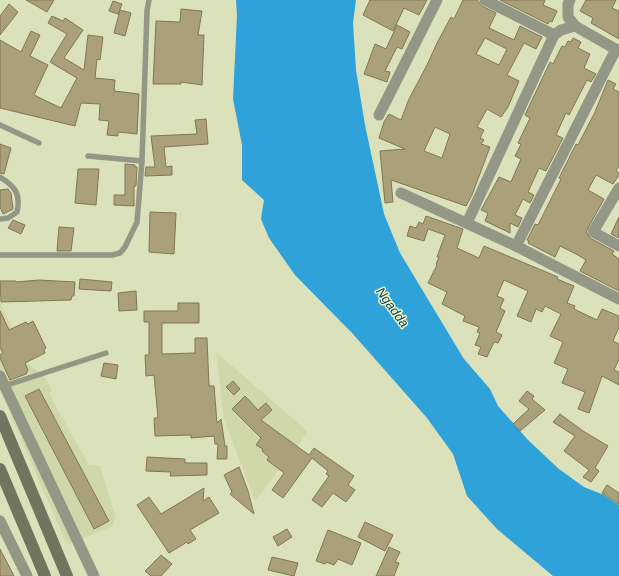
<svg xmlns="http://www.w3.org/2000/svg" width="619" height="576" font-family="Helvetica,sans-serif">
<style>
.built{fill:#d0d7a8}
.water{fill:#2ea2d9}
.building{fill:#aaa07a;stroke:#817753;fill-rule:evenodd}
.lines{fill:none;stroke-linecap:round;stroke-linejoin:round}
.lane{stroke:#949786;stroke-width:5.5}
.street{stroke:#949786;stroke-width:11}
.secondary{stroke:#71755d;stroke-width:12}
.labels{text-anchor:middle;stroke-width:3;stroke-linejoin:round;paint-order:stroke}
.water-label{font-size:13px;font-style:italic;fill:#024461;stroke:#e9efc6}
</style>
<rect width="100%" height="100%" fill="#dbe1ba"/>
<!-- built -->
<g class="built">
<polygon points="0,303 27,362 45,378 52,390 49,394 89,465 100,466 115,516 113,526 67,545 0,390"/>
<polygon points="216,352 308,432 255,501 224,419"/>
</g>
<!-- water -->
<polygon class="water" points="236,0 356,0 353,23 356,70 365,125 384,214 400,253 464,359 490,389 498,406 528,440 559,469 584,487 604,495 619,505 619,576 553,576 497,529 467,496 453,454 427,418 353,334 295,275 269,238 261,219 264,200 242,180 242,145 233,99 237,15"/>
<!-- building -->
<g class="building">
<polygon points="26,0 54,0 47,12"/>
<polygon points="370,0 427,0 419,15 404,8 393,31 363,15"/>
<path d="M 463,0 L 477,0 L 482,6 L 496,13 L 489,28 L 514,40 L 520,26 L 542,37 L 536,49 L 524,43 L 507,75 L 519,81 L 508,107 L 501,117 L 487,109 L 477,127 L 484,130 L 480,138 L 484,140 L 481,144 L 490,147 L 472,195 L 466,206 L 391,180 L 393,202 L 385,203 L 380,151 L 405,149 L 379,138 L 384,122 L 389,114 L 401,120 L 409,99 L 427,65 L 438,41 L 451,17 L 454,19 ZM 485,38 L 507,49 L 499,65 L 476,54 ZM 435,127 L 450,134 L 442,158 L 424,151 Z"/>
<polygon points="500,0 545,0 543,5 557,11 552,22 550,21 548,24"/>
<polygon points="586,0 616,0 612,8 619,11 619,39 591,23 593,18 580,11"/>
<polygon points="113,1 122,4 118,14 109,11"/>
<polygon points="9,4 18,12 0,35 0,16"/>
<polygon points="181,9 202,11 198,35 204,35 202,85 181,82 181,84 153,84 156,21 180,22"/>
<polygon points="120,10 131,13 125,36 114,33"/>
<polygon points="52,16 63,21 65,18 83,30 64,58 84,70 88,35 103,37 100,60 97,59 95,78 115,80 114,91 139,94 137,134 118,132 118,136 107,135 109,121 99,120 100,104 81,103 75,126 0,108 0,40 21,52 31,31 40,35 30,56 48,65 34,95 61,108 77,78 50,62 67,34 48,23"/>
<polygon points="397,25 410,32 402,49 397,47 385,71 390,72 387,82 364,74 375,44 386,49"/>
<polygon points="573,38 581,42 578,48 590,54 584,68 596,74 591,82 587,80 569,115 566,113 556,135 563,138 546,171 539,168 528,192 534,195 530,203 523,199 515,215 522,218 518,227 510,223 510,233 485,221 488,213 481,210 499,177 511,182 521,159 515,156 521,144 518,143 530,118 525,115 550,62 553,64 562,46 565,47 568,41 571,42"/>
<polygon points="608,80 616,84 613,89 619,92 619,165 616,171 619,173 619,175 613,184 596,175 588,190 604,199 586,232 590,238 614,251 612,254 619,259 619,291 580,271 586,260 576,254 560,246 555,257 528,243 529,241 527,240 535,224 538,225 561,179 559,178 576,144 578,145 595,112"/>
<polygon points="206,119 208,144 164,147 166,167 172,166 172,175 145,176 146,167 155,167 151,136 197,134 195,120"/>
<polygon points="0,144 11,148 4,174 0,173"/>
<polygon points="125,164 135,165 135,167 137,167 136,186 134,186 134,206 114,205 114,195 125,195"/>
<polygon points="78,169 99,169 96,205 75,203"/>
<polygon points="8,189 11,193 13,209 3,214 0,207 0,190"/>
<polygon points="150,212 176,213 174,254 149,252"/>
<polygon points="426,216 463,229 457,248 479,258 484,246 558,277 557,279 574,286 567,303 575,306 574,309 597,320 602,309 619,316 619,327 613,341 619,344 619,359 614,370 619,372 619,385 602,376 589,413 578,409 585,392 562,383 568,369 554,363 563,342 550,336 561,314 545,306 542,312 536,309 531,322 517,316 528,291 504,280 497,296 504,299 500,308 505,311 496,332 502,335 498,343 494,342 487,357 478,354 481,347 475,345 480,333 477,332 479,327 463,321 465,316 442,304 447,292 428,283 437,265 436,264 439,257 437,257 445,235 428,229 424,241 407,236 410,226 416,228 419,222 423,224"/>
<polygon points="619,217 619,238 611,234"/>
<polygon points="13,220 25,225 21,234 8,228"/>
<polygon points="59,227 74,228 71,251 57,251"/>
<polygon points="80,279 112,282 111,291 79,289"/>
<polygon points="39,280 75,282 74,296 72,296 71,300 1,302 0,281 16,281 16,282"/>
<polygon points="136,291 137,310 119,311 118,293"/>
<polygon points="178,303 199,303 199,323 162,323 162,354 195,353 195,338 207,338 209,386 214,386 217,423 221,419 225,446 227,446 227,459 217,459 218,444 215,444 214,436 191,438 191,435 155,436 154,418 158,418 154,375 146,376 145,355 149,355 149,322 144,322 144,311 178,311"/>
<polygon points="0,311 9,330 26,322 28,324 33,321 46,348 44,350 45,353 25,363 28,370 26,374 10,380 0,358 0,355 3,353 0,347"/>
<polygon points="104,363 118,365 116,379 101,376"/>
<polygon points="233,381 240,389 234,395 226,387"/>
<polygon points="39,389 109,521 94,529 25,396"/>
<polygon points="527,391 534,396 532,399 545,410 520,431 513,424 529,409 519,401"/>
<polygon points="245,396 258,410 266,403 272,410 261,420 309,455 314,448 354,476 348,485 355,490 346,502 333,493 322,507 312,500 329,476 326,474 328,471 312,458 283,498 272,490 284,473 267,460 269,457 262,451 263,449 256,445 261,438 232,409"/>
<polygon points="560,414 583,431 608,446 595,468 599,471 591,482 583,477 589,470 564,451 575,436 553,422"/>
<polygon points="147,457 185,459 185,463 207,463 207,475 170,476 171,472 146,471"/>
<polygon points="239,467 248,491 254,514 230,494 232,492 224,475"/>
<polygon points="607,485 619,493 619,504 602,493"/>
<polygon points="204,488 203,501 209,497 219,513 190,530 196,539 188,544 187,542 169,553 137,505 149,497 161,514"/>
<polygon points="365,522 393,535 385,551 358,537"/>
<polygon points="287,529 292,537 278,546 273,537"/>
<polygon points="328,530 361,543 352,565 338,559 334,565 326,562 325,564 316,561"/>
<polygon points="389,547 400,552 395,562 399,563 394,576 376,576"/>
<polygon points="0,549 14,576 0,576"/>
<polygon points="161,555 172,564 161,576 151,576 145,571"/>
<polygon points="272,557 298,563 294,576 268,570"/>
</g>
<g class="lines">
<!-- lane -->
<g class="lane">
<polyline points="0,125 39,143"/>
<polyline points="88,156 142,161"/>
<path d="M 0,177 C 15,186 21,194 17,212 L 8,218 L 0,219"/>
<polyline points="0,255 112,255 120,253 125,247 137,222 142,161 147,11 149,0"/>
<polyline points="4,386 106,353"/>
</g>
<!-- street -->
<g class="street">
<polyline points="485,0 554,35 561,30 575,26"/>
<polyline points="570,0 568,4 568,17 575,26 619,51"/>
<polyline points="379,115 437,0"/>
<polyline points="619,188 593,232 619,246"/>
<polyline points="401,193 516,246 619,299"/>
<polyline points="467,223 554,35"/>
<polyline points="516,246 616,49"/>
<polyline points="0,376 94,576"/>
<polyline points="0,521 27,576"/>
</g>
<!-- secondary -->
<g class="secondary">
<polyline points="0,416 67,576"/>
<polyline points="0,469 45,576"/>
</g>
</g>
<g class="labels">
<!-- water labels -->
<g class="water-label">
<text transform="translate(393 307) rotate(54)" y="5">Ngadda</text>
</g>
</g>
</svg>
